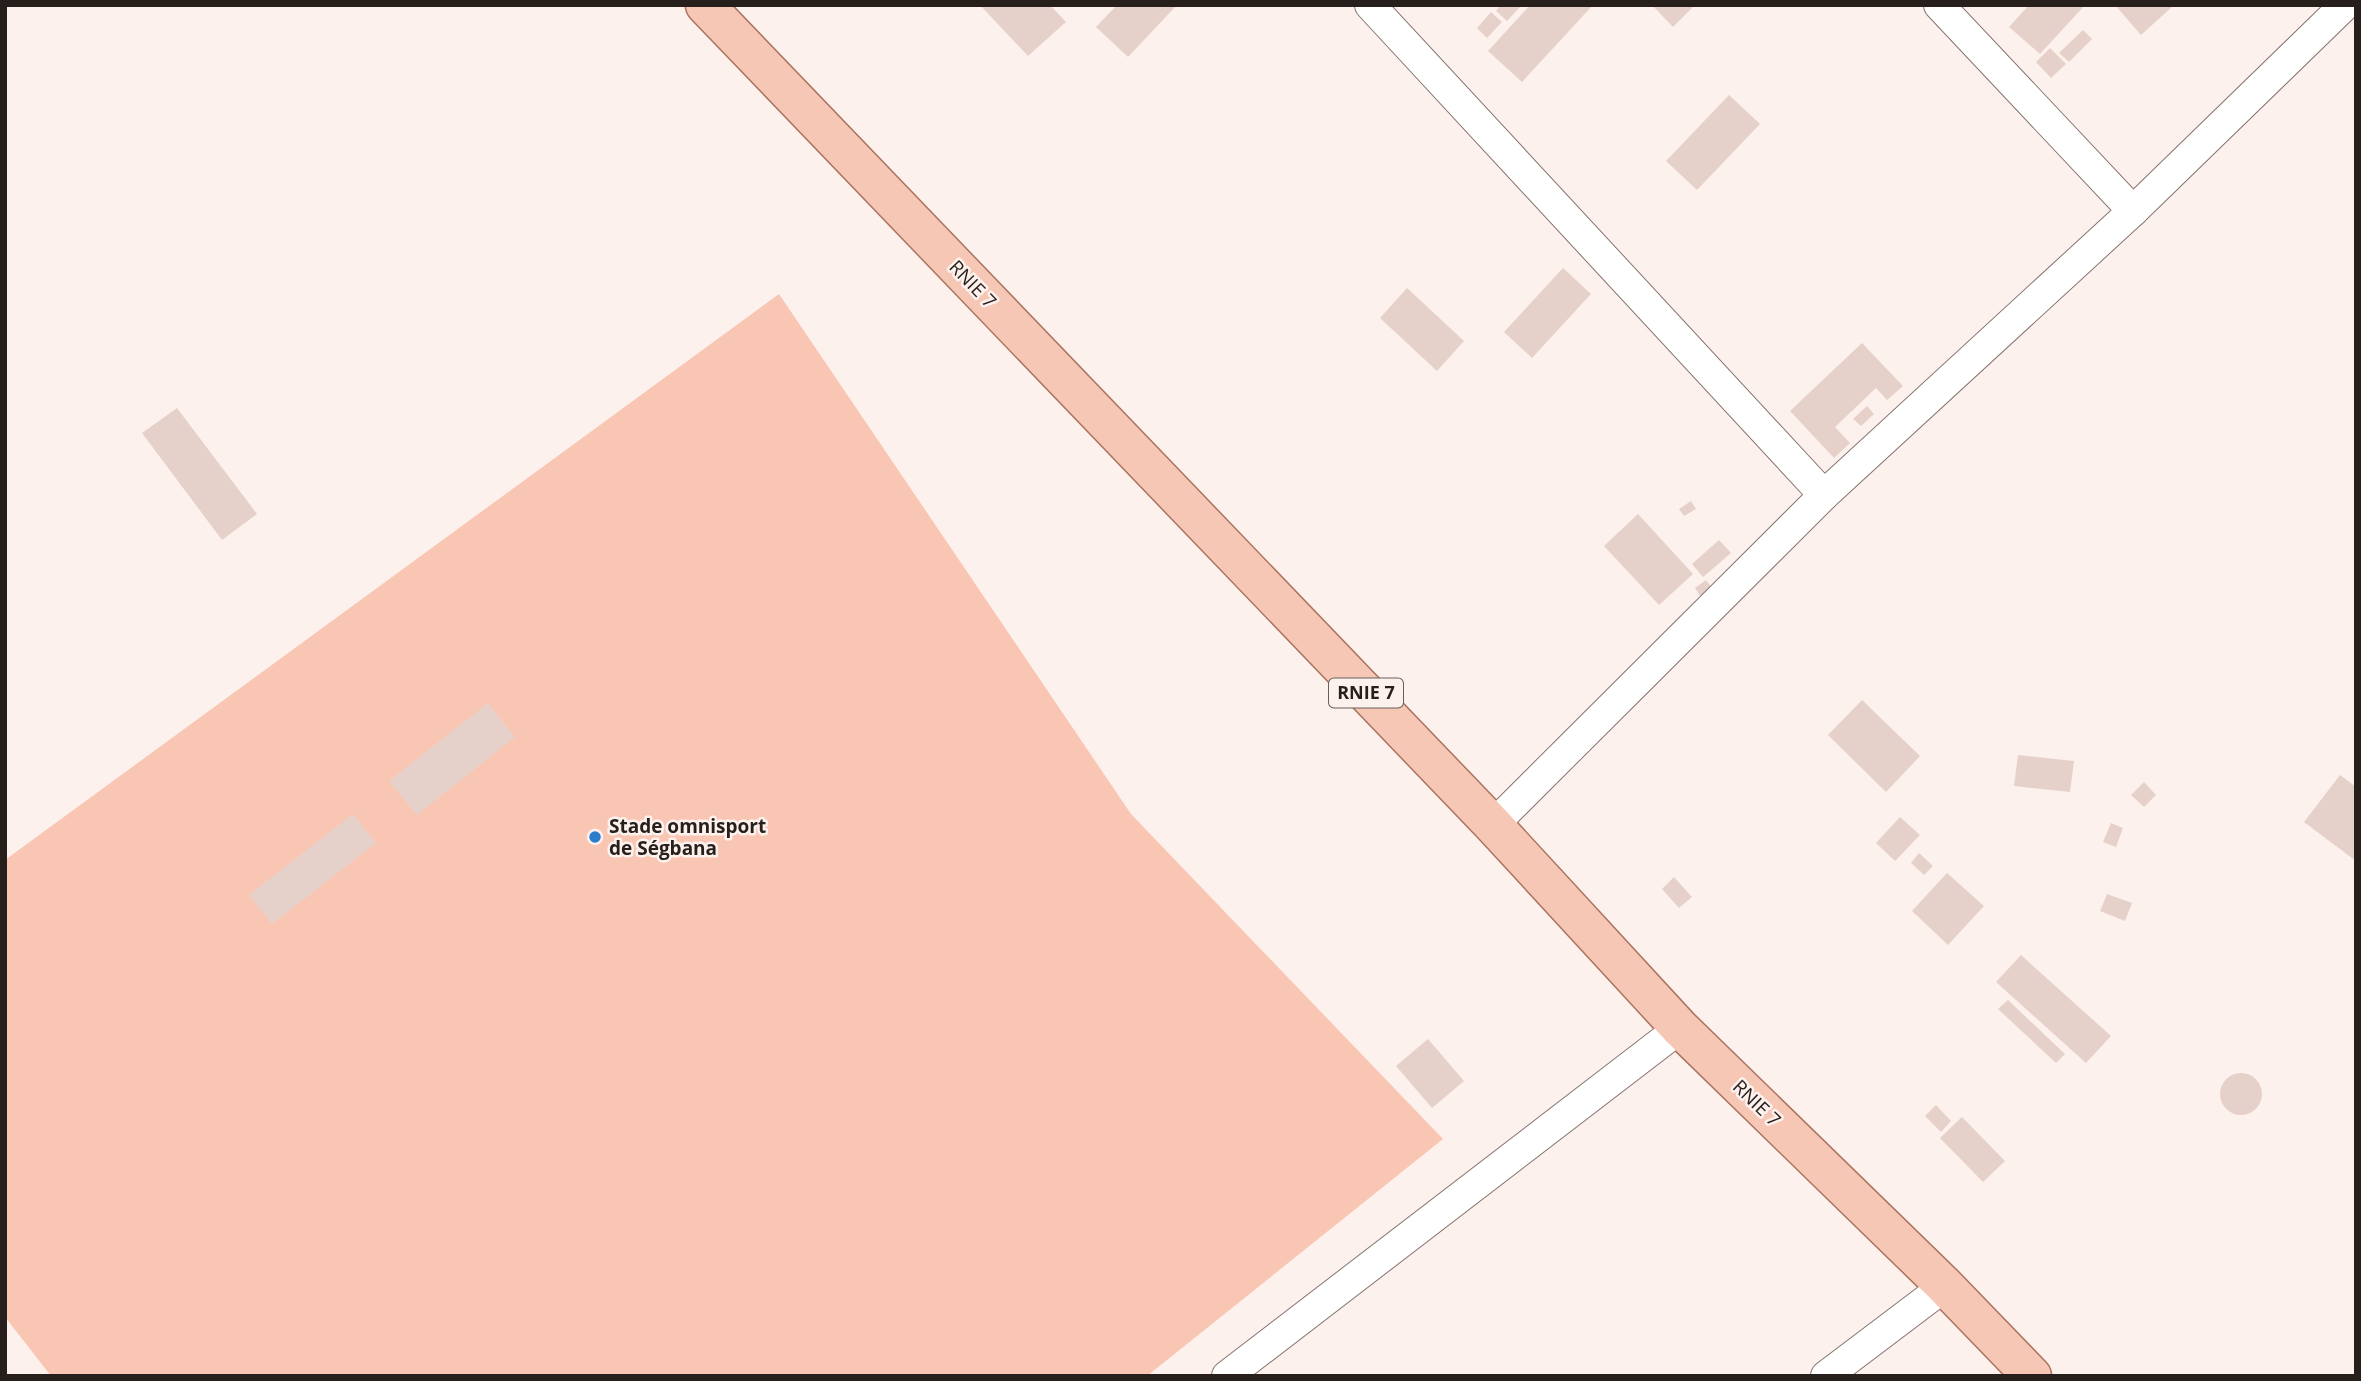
<svg xmlns="http://www.w3.org/2000/svg" width="2361" height="1381" font-family="'Open Sans',sans-serif">
<style>
.green{fill:#fac6b4}
.building{fill:#e6d1ca}
.lines{fill:none;stroke-linecap:round;stroke-linejoin:round}
.street-casing{stroke:#86746e;stroke-width:32}
.primary-casing{stroke:#aa7460;stroke-width:41}
.street{stroke:#fff;stroke-width:30}
.primary{stroke:#f7c7b5;stroke-width:38}
.poi-dot{fill:#297dcb;stroke:#fdf1ed;stroke-width:2.5}
.labels{text-anchor:middle;stroke-width:5;stroke-linejoin:round;paint-order:stroke}
.shield{fill:#fdf1ed;stroke:#665e5b;stroke-width:2}
.shield-label{font-size:18px;font-weight:bold;fill:#261f1c}
.street-label{font-size:19px;fill:#261f1c;stroke:#fdf1ed}
.poi-label{font-size:19px;font-weight:bold;fill:#261f1c;stroke:#fdf1ed;text-anchor:start}
</style>
<rect width="100%" height="100%" fill="#fdf1ed"/>
<!-- green -->
<polygon class="green" points="779,294 1131,814 1443,1139 1147,1376 51,1376 5,1317 5,860"/>
<!-- building -->
<g class="building">
<polygon points="980,5 1050,5 1066,22 1028,56"/>
<polygon points="1117,5 1177,5 1128,57 1096,27"/>
<polygon points="1501,5 1522,5 1507,21 1496,11"/>
<polygon points="1530,5 1593,5 1522,82 1488,51"/>
<polygon points="1652,5 1695,5 1673,27"/>
<polygon points="2029,5 2085,5 2040,54 2009,27"/>
<polygon points="2115,5 2174,5 2141,35"/>
<polygon points="1491,12 1502,22 1487,38 1477,28"/>
<polygon points="2083,30 2092,39 2069,62 2059,53"/>
<polygon points="2050,48 2066,64 2051,78 2036,62"/>
<polygon points="1729,95 1760,124 1697,190 1666,161"/>
<polygon points="1563,268 1591,294 1532,358 1504,332"/>
<polygon points="1407,288 1464,341 1437,371 1380,318"/>
<polygon points="1862,343 1903,386 1887,400 1876,388 1835,427 1850,443 1834,458 1790,411"/>
<polygon points="1867,406 1874,414 1861,426 1853,419"/>
<polygon points="177,408 257,514 222,540 142,433"/>
<polygon points="1691,501 1696,509 1684,516 1679,509"/>
<polygon points="1638,514 1693,574 1659,605 1604,546"/>
<polygon points="1719,540 1731,553 1703,577 1692,564"/>
<polygon points="1706,580 1712,588 1701,597 1695,588"/>
<polygon points="1862,700 1920,756 1886,792 1828,735"/>
<polygon points="488,703 515,737 417,815 389,781"/>
<polygon points="2018,755 2074,761 2070,792 2014,786"/>
<polygon points="2340,775 2356,787 2356,861 2304,822"/>
<polygon points="2144,782 2156,795 2144,807 2131,795"/>
<polygon points="353,814 376,843 272,924 249,895"/>
<polygon points="1900,817 1920,835 1895,861 1876,843"/>
<polygon points="2111,823 2123,828 2116,847 2103,842"/>
<polygon points="1919,853 1933,866 1924,875 1911,863"/>
<polygon points="1947,873 1984,906 1948,945 1912,911"/>
<polygon points="1674,877 1692,897 1679,908 1662,889"/>
<polygon points="2107,894 2132,903 2125,921 2100,911"/>
<polygon points="2021,955 2111,1036 2086,1063 1996,982"/>
<polygon points="2008,1000 2065,1054 2056,1063 1998,1009"/>
<polygon points="1428,1039 1464,1081 1432,1108 1396,1066"/>
<circle cx="2241" cy="1094" r="21"/>
<polygon points="1936,1105 1951,1121 1941,1132 1925,1116"/>
<polygon points="1962,1117 2005,1161 1983,1182 1940,1138"/>
</g>
<g class="lines">
<!-- street casing -->
<g class="street-casing">
<g id="street">
<polyline points="1370,5 1824,495"/>
<polyline points="1939,5 2133,211"/>
<polyline points="1493,825 1824,495 2133,211 2345,5"/>
<polyline points="1227,1376 1680,1028"/>
<polyline points="1826,1376 1945,1286"/>
</g>
</g>
<!-- primary casing -->
<g class="primary-casing">
<polyline id="primary" points="705,5 1493,825 1680,1028 1945,1286 2032,1376"/>
</g>
<!-- street -->
<use href="#street" class="street"/>
<!-- primary -->
<use href="#primary" class="primary"/>
</g>
<!-- markers -->
<circle class="poi-dot" cx="595" cy="837" r="7"/>
<g class="labels">
<!-- shield labels -->
<rect class="shield" x="1329" y="678.5" width="74" height="29" rx="5"/>
<g class="shield-label">
<text x="1366" y="699">RNIE 7</text>
</g>
<!-- street labels -->
<g class="street-label">
<text transform="translate(973 284) rotate(46)" y="7">RNIE 7</text>
<text transform="translate(1757 1103) rotate(44)" y="7">RNIE 7</text>
</g>
<!-- poi labels -->
<g class="poi-label">
<text x="609" y="833">Stade omnisport<tspan x="609" dy="22">de Ségbana</tspan></text>
</g>
</g>
<!-- border -->
<rect width="2361" height="1381" fill="none" stroke="#261f1c" stroke-width="14"/>
</svg>
